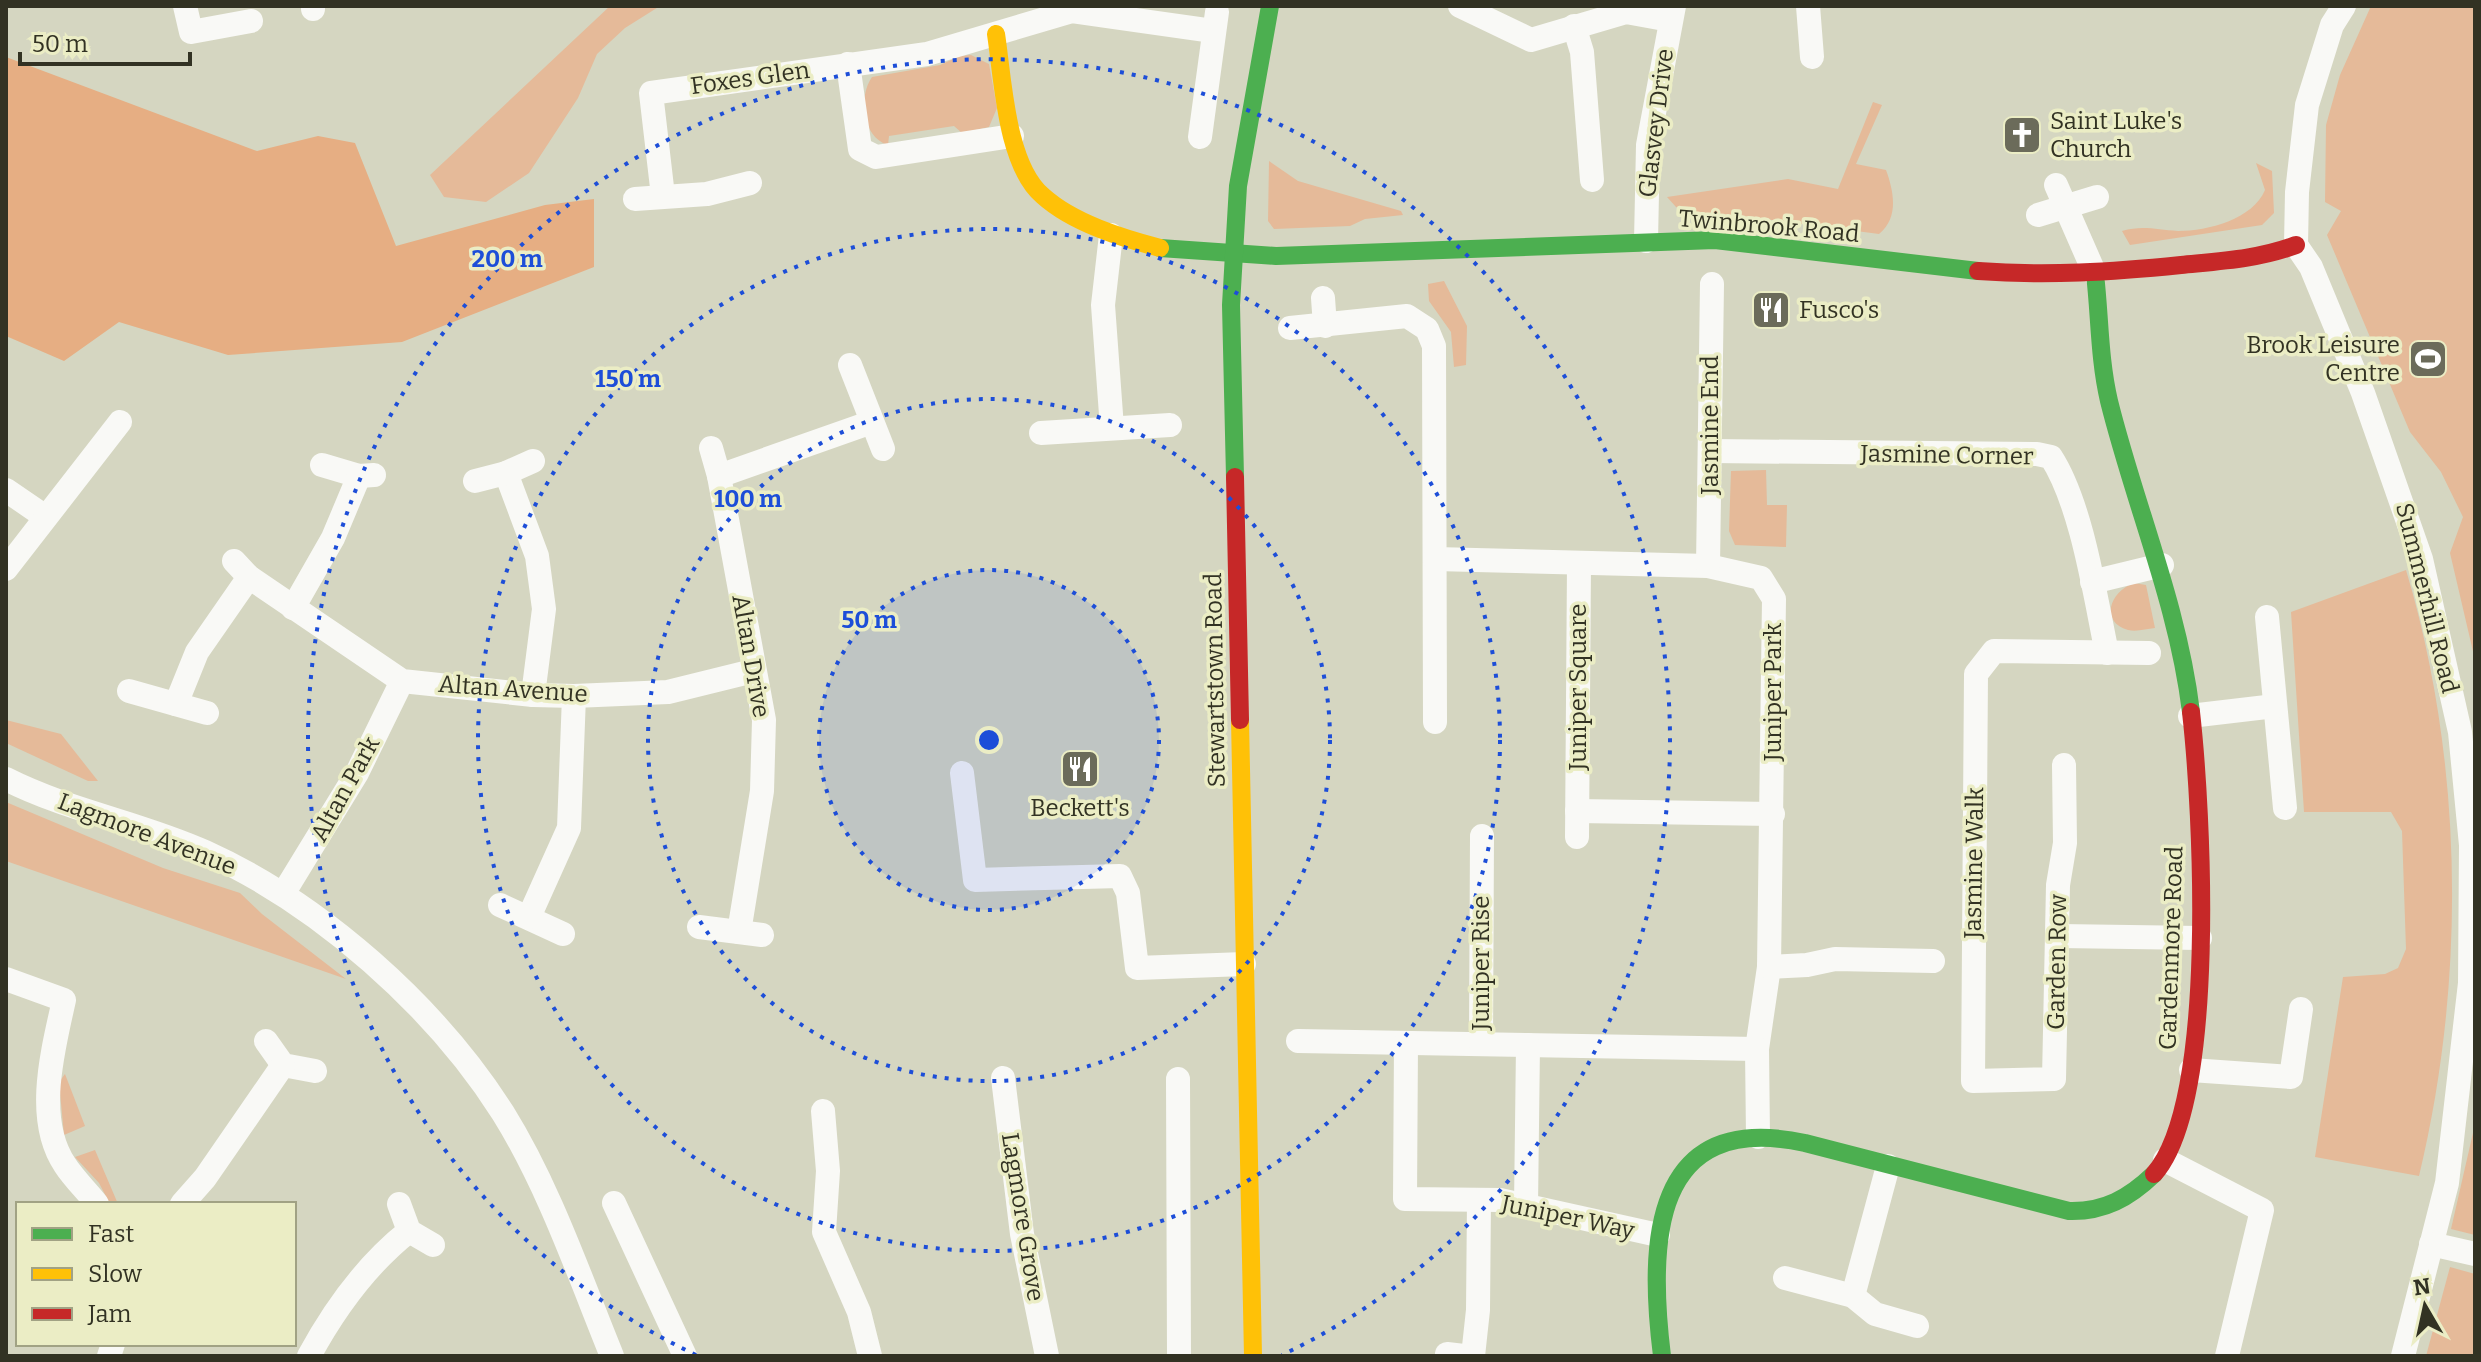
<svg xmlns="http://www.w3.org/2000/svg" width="2481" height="1362" font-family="Bitter,serif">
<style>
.green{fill:#e5ba99}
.forest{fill:#e6ae83}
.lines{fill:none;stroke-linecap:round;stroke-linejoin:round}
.street{stroke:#f9f9f6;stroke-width:24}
.fast{stroke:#4caf50;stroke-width:18}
.slow{stroke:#ffc107;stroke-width:18}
.jam{stroke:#c62828;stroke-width:18}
.ring{fill:none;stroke:#1d4ed8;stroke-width:4;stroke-dasharray:4 8}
.labels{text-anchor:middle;stroke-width:7;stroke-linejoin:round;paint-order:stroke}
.street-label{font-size:24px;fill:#323223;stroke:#ebedc5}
.poi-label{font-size:24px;fill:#323223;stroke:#ebedc5;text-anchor:start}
.centre{fill:#1d4ed8;stroke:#ebedc5;stroke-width:4}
.ring-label{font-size:24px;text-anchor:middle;font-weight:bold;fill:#1d4ed8;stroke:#ebedc5;stroke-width:7;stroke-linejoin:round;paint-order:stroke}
</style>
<rect width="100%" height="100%" fill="#d5d6c1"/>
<!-- green -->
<g class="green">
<polygon points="610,6 660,6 625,28 597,54 578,98 529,173 486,202 444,197 430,175"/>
<polygon points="2371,6 2475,6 2475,660 2450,553 2463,517 2441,472 2410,432 2327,235 2341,211 2325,202 2326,125 2340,75"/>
<path d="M 971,55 L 989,64 L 997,108 L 989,127 L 962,133 L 954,126 L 889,136 L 888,145 C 862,137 858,97 872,77 L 940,65 L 960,56 Z"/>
<path d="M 1873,102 L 1882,105 L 1856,164 L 1886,170 C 1894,192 1899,218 1879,234 L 1756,218 L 1690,214 L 1676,207 L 1667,197 L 1788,179 L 1838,189 Z"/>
<polygon points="1269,161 1298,181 1401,211 1403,215 1365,219 1350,226 1274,229 1268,221"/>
<path d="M 2256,163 L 2272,171 L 2274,213 L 2262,225 L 2130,245 L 2122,231 C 2143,225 2157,230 2178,231 C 2208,231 2253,219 2265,190 Z"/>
<polygon points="1444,281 1467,326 1466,365 1454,367 1451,332 1429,301 1428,284"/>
<polygon points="1766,470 1767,505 1787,505 1786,547 1735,545 1729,531 1731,471"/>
<path d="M 2406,570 C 2464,763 2466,981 2419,1176 L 2315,1157 L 2343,977 L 2385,974 L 2398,968 L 2406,949 L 2402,831 L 2391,812 L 2304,812 L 2291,612 Z"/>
<path d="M 2134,583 L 2146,585 L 2155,628 C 2146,629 2137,632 2128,630 C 2100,622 2109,592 2134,583 Z"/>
<polygon points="6,720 61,734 98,781 88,781 6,743"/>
<polygon points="6,802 163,868 240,893 262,914 346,979 6,861"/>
<polygon points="65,1074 85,1126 64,1135 59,1082"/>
<polygon points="2475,1124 2475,1235 2451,1229"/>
<polygon points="95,1150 118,1204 110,1204 99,1183 75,1157"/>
<polygon points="2450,1267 2475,1274 2475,1356 2426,1356"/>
</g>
<!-- forest -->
<polygon class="forest" points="6,57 257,151 318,136 355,143 396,246 545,205 594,199 594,267 402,342 228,355 119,322 64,361 6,336"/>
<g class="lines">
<!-- street -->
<g class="street">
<polyline points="185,6 191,32 251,21"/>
<polyline points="313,6 313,9"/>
<polyline points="1460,6 1531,40 1626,12 1670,20"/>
<polyline points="1808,6 1812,57"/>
<polyline points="2344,6 2332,25 2307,105 2297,192 2296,245 2311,267 2363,393 2421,559 2460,732 2471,845 2470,983 2447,1183 2403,1356"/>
<polyline points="1574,26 1582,52 1592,180"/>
<polyline points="848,64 860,149 876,157 1012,136"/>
<polyline points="1200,137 1217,12"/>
<polyline points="2056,185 2095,274"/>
<polyline points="663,196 651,93 927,54 1072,11 1213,31"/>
<polyline points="635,199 707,194 750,183"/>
<polyline points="2038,215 2097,197"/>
<polyline points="1111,235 1103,305 1112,428"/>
<polyline points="1646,241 1648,145 1674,6"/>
<polyline points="1323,298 1325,326"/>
<polyline points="1290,328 1407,316 1427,329 1434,346 1435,722"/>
<polyline points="850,365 883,449"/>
<polyline points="1041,433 1170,425"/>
<polyline points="711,448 719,476 764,720 762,791 739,932"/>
<path d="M 1711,451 L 2037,454 L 2051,457 C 2082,505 2095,596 2107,653"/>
<polyline points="322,465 359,476 374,475"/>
<polyline points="506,473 537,556 544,609 533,695"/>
<polyline points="719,476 872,422"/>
<polyline points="475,481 506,473 533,461"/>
<polyline points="6,490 44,516"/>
<polyline points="1435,559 1708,566 1761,578 1774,599 1769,967 1757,1049 1758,1137"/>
<polyline points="234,561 249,577 402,681 533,695 574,696 668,692 753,671"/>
<polyline points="1708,566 1712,284"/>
<polyline points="6,569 120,422"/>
<polyline points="2092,582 2162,565"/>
<polyline points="293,608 333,538 359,476"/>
<polyline points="2267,617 2285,808"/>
<polyline points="129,691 207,713"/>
<polyline points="176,704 197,652 249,577"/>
<polyline points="2190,716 2275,706"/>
<polyline points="2064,765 2065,843 2058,885 2054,1079 1973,1081 1976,674 1994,651 2149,653"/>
<polyline points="962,773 975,880 1120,876 1128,893 1137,968 1244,964"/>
<path d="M 6,779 C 69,811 141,823 205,852 C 320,904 435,1006 503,1113 C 549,1187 579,1275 612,1356"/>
<polyline points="1577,811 1773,814"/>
<polyline points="1577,837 1579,564"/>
<polyline points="283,894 357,773 402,681"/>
<polyline points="500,905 563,934"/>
<polyline points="529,917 569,828 574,696"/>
<polyline points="699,927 762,935"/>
<polyline points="2059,936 2200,938"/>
<polyline points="1769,967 1807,965 1835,959 1933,961"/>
<path d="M 6,979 L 64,1000 C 53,1050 34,1119 65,1165 C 74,1179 87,1191 97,1204"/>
<polyline points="266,1041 283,1065 315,1071"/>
<polyline points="1298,1041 1757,1049"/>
<polyline points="1406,1043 1405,1199 1500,1200 1658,1235"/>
<polyline points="1481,1044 1482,836"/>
<polyline points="2191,1070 2291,1077 2301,1009"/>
<polyline points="1003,1078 1022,1234 1047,1356"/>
<polyline points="1178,1079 1179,1356"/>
<polyline points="823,1111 828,1171 824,1232 859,1312 870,1356"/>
<polyline points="2165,1160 2262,1210 2227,1356"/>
<polyline points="614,1203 685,1356"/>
<polyline points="182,1204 205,1178 283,1065"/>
<polyline points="399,1204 409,1231 433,1245"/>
<polyline points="1526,1206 1528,1045"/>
<polyline points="2431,1244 2475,1254"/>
<polyline points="1785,1278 1853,1296 1875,1314 1917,1326"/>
<polyline points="1853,1296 1888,1166"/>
<polyline points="1447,1354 1464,1356"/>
<polyline points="109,1356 113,1344"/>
<path d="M 309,1356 C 335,1308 366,1265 409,1231"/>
<polyline points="1473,1356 1478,1310 1479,1200"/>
</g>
<!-- fast -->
<g class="fast">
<polyline points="1160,248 1276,256 1715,240 1978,271"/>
<path d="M 2095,274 C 2100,317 2099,358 2109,401 C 2135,506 2178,604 2191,712"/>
<polyline points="1235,477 1231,305 1238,186 1270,6"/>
<path d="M 1662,1356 C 1648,1243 1651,1110 1805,1143 L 2069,1211 C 2104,1212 2129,1198 2154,1174"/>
</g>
<!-- slow -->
<g class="slow">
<path d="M 996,34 C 1003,79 1006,165 1043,196 C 1073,223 1122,238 1160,248"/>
<polyline points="1240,720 1253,1356"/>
</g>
<!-- jam -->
<g class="jam">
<path d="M 1978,271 C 2047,276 2112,272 2181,265 C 2221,261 2259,259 2296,245"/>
<polyline points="1235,477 1240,720"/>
<path d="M 2154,1174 C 2218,1102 2202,810 2191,712"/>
</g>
</g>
<!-- distance rings -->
<circle cx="989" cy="740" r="170" fill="#1d4ed8" fill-opacity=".12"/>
<g class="ring">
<circle cx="989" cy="740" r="170"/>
<circle cx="989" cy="740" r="341"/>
<circle cx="989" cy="740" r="511"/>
<path d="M696 1355A681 681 0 1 1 1282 1355"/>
</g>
<!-- icons -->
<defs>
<g id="church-square" transform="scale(2)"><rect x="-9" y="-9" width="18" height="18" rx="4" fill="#6b6b5a" stroke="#ebedc5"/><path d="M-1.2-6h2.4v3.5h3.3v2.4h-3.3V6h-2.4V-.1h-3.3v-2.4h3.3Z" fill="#fff"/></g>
<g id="restaurant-square" transform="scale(2)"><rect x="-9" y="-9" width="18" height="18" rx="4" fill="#6b6b5a" stroke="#ebedc5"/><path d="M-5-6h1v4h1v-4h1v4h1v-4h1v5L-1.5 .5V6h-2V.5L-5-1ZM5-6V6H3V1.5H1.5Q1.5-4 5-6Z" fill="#fff"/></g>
<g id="stadium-square" transform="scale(2)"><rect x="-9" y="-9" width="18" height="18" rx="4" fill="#6b6b5a" stroke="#ebedc5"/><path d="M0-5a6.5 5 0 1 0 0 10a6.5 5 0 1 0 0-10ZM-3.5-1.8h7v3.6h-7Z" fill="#fff"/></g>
</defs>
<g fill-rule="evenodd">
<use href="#church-square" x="2022" y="135"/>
<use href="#restaurant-square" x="1771" y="310"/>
<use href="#stadium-square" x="2428" y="359"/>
<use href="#restaurant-square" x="1080" y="769"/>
</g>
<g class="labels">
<!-- street labels -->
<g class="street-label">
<text transform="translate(750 78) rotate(-8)" y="8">Foxes Glen</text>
<text transform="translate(1656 123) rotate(-83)" y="8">Glasvey Drive</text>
<text transform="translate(1769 226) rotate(5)" y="8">Twinbrook Road</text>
<text transform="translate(1710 425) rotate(-90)" y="8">Jasmine End</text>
<text transform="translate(1947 455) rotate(1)" y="8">Jasmine Corner</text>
<text transform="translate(2427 598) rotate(76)" y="8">Summerhill Road</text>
<text transform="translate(751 656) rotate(80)" y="8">Altan Drive</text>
<text transform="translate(1215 680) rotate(-91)" y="8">Stewartstown Road</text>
<text transform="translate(1578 687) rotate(-90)" y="8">Juniper Square</text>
<text transform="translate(513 689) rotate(4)" y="8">Altan Avenue</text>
<text transform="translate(1773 692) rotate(-90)" y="8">Juniper Park</text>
<text transform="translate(345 789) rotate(-61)" y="8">Altan Park</text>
<text transform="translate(147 834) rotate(21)" y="8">Lagmore Avenue</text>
<text transform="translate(1974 863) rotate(-89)" y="8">Jasmine Walk</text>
<text transform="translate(2171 948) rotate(-88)" y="8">Gardenmore Road</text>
<text transform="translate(2057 962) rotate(-89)" y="8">Garden Row</text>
<text transform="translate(1481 963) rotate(-90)" y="8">Juniper Rise</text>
<text transform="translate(1023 1217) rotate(81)" y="8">Lagmore Grove</text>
<text transform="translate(1568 1217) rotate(12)" y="8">Juniper Way</text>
</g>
<!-- poi labels -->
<g class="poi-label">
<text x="2050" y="129">Saint Luke's<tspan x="2050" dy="28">Church</tspan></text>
<text x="1799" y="318">Fusco's</text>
<text x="2400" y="353" text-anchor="end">Brook Leisure<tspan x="2400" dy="28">Centre</tspan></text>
<text x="1080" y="816" text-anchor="middle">Beckett's</text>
</g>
</g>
<circle cx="989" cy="740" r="12" class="centre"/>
<g class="ring-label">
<text x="507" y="267">200 m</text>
<text x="628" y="387">150 m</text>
<text x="748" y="507">100 m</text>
<text x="869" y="628">50 m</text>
</g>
<!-- border -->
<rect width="2481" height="1362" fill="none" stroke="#323223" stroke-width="16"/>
<!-- legend -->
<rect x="16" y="1202" width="280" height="144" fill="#ebedc5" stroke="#a1a284" stroke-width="2"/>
<rect x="32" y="1228" width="40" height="12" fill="#4caf50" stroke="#a1a284" stroke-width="2"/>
<text x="88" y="1242" font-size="24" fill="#323223">Fast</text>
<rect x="32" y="1268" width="40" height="12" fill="#ffc107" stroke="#a1a284" stroke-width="2"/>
<text x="88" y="1282" font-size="24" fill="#323223">Slow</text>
<rect x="32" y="1308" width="40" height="12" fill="#c62828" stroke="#a1a284" stroke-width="2"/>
<text x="88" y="1322" font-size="24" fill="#323223">Jam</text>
<!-- north arrow -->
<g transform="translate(2425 1306) rotate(351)" stroke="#ebedc5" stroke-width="6" paint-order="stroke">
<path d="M0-6L14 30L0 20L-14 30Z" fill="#323223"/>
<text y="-12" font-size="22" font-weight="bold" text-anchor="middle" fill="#323223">N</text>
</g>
<!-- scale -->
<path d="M20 52v12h170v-12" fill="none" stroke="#323223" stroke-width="4"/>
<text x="32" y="52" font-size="24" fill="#323223" stroke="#ebedc5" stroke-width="6" paint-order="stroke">50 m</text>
</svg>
